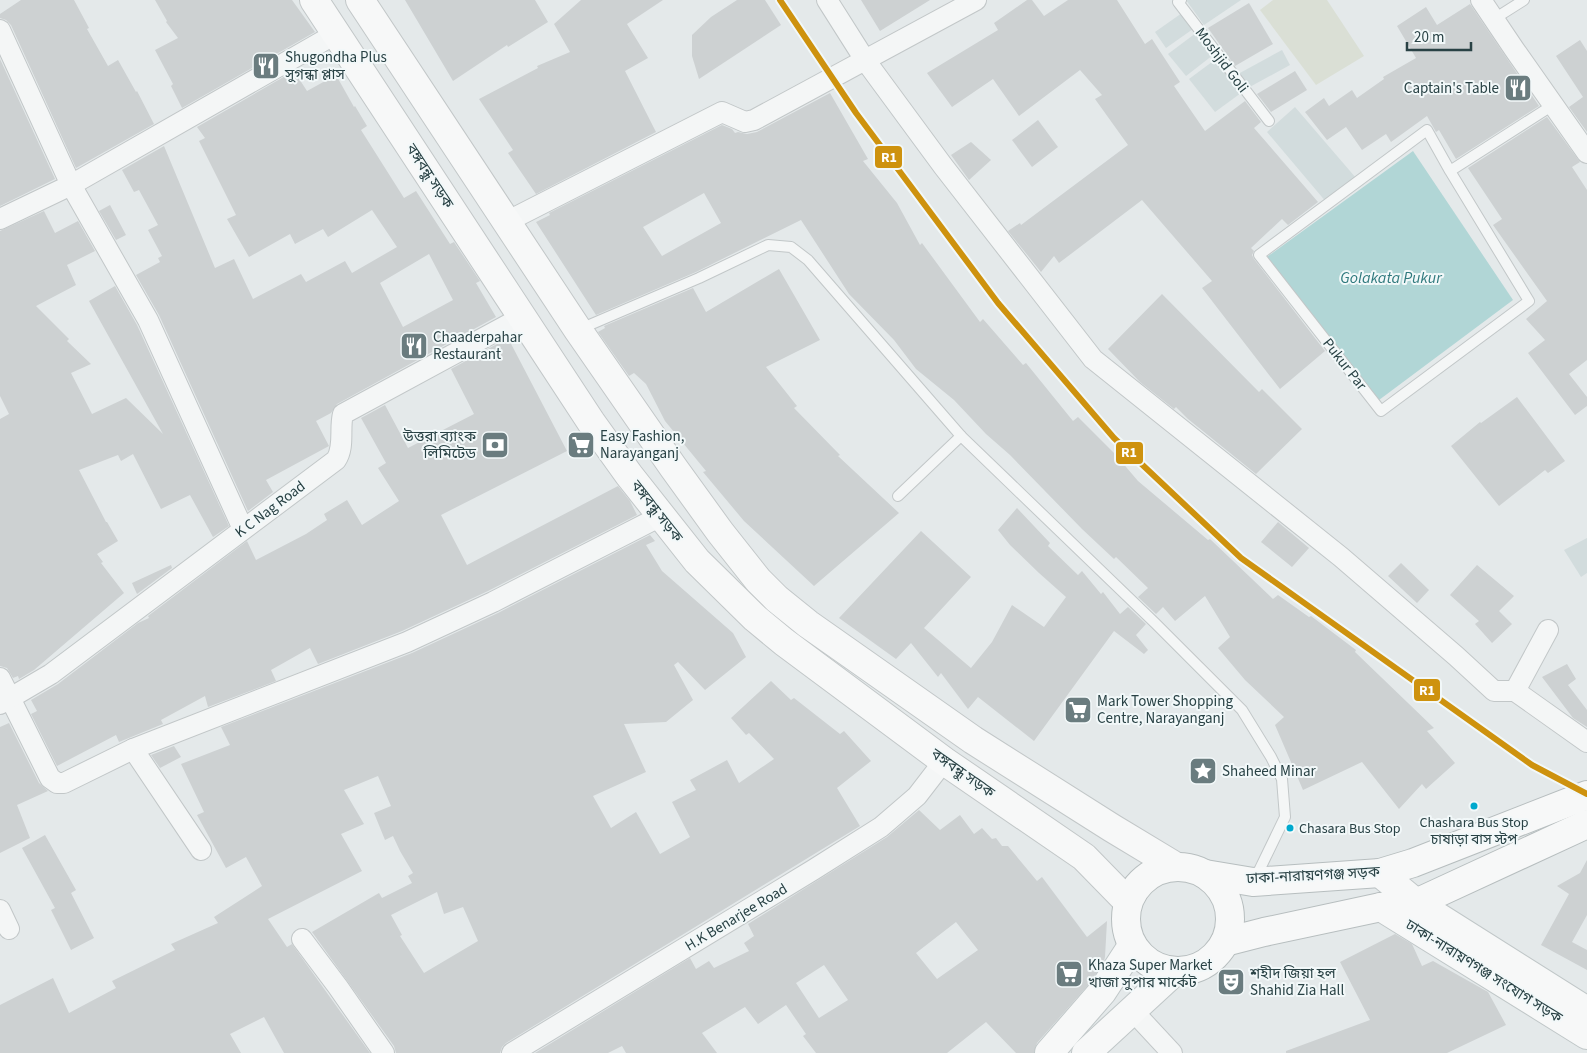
<svg xmlns="http://www.w3.org/2000/svg" width="1587" height="1053" font-family="'Source Sans 3','Noto Sans Bengali',sans-serif">
<style>
.built{fill:#d2dcdd}
.green{fill:#dadfd5}
.water{fill:#b1d6d6}
.building{fill:#cdd1d2;fill-rule:evenodd}
.lines{fill:none;stroke-linecap:round;stroke-linejoin:round}
.lane-casing{stroke:#c2c7c8;stroke-width:12}
.street-casing{stroke:#c2c7c8;stroke-width:22}
.secondary-casing{stroke:#c2c7c8;stroke-width:30}
.primary-casing{stroke:#c0c7c8;stroke-width:30}
.highway-casing{stroke:#b7bebf;stroke-width:30}
.lane{stroke:#f4f6f6;stroke-width:10}
.street{stroke:#f4f6f6;stroke-width:20}
.secondary{stroke:#f7f8f8;stroke-width:28}
.primary{stroke:#f7f8f8;stroke-width:28}
.highway{stroke:#f7f8f8;stroke-width:28}
.rail-1-casing{stroke:#f2f8f9;stroke-width:10}
.rail-1{stroke:#ce920e;stroke-width:6}
.bus-dot{fill:#00a9ce;stroke:#f2f8f9;stroke-width:2}
.labels{text-anchor:middle;stroke-width:4;stroke-linejoin:round;paint-order:stroke}
.bus-label{font-size:14px;fill:#294245;stroke:#f2f8f9}
.poi-label{font-size:15px;fill:#294245;stroke:#f2f8f9;text-anchor:start}
.street-label{font-size:15px;fill:#294245;stroke:#f2f8f9}
.water-label{font-size:16px;font-style:italic;fill:#2f797d;stroke:#f2f8f9}
.line-badge{stroke:#f2f8f9;stroke-width:2}
.badge-label{font-size:14px;text-anchor:middle;font-weight:bold;fill:#fff}
</style>
<rect width="100%" height="100%" fill="#e4e9ea"/>
<!-- built -->
<g class="built">
<polygon points="1186,0 1241,0 1204,25"/>
<polygon points="1182,13 1193,29 1166,48 1155,32"/>
<polygon points="1196,33 1213,55 1186,76 1168,54"/>
<polygon points="1282,50 1290,65 1246,89 1238,74"/>
<polygon points="1216,59 1241,93 1215,112 1189,79"/>
<polygon points="1295,107 1356,178 1327,203 1267,132"/>
<polygon points="1587,538 1587,573 1581,577 1564,550"/>
</g>
<!-- green -->
<polygon class="green" points="1273,0 1327,0 1364,56 1316,85 1260,10"/>
<!-- water -->
<polygon class="water" points="1413,151 1513,300 1379,400 1264,259"/>
<!-- building -->
<g class="building">
<polygon points="21,0 74,0 89,28 87,29 108,66 118,60 136,92 137,91 154,124 76,168 11,25 6,20 0,18 0,14"/>
<polygon points="155,0 292,0 315,32 182,108 171,86 173,84 155,50 178,38 166,22 167,21"/>
<polygon points="405,0 535,0 548,22 508,47 507,45 453,81"/>
<polygon points="581,0 663,0 627,24 648,58 625,71 656,132 536,194 508,153 513,150 479,99 538,68 537,66 570,52 554,24"/>
<polygon points="737,0 765,0 781,25 699,79 692,56 692,35 711,17"/>
<polygon points="861,0 930,0 880,31"/>
<polygon points="1027,0 1032,0 1044,16 1068,0 1117,0 1145,44 1152,39 1180,82 1174,86 1205,131 1245,101 1261,122 1254,128 1318,202 1288,225 1282,219 1251,248 1254,251 1252,255 1254,259 1325,351 1280,389 1202,288 1212,281 1142,200 1059,263 1054,256 1041,272 1008,231 1020,223 1021,225 1128,145 1095,99 1102,95 1080,70 1019,116 993,79 952,107 927,73 998,30 994,23"/>
<polygon points="1249,3 1273,44 1235,66 1208,28"/>
<polygon points="1470,4 1539,106 1456,159 1439,130 1436,132 1427,116 1391,142 1386,134 1362,150 1346,127 1327,140 1305,112 1324,98 1329,106 1352,90 1357,98 1384,79 1383,77 1416,58 1397,26 1426,7 1437,25"/>
<polygon points="1580,40 1587,51 1587,132 1569,107 1583,97 1556,56"/>
<polygon points="0,59 55,179 0,206"/>
<path d="M 294,71 L 307,91 L 336,75 L 354,107 L 355,106 L 367,126 L 361,130 L 404,198 L 416,191 L 450,244 L 454,242 L 480,281 L 476,283 L 496,317 L 337,404 L 331,413 L 316,421 L 329,446 L 266,480 L 273,492 L 248,511 L 159,315 L 136,275 L 160,262 L 158,258 L 162,256 L 148,230 L 158,225 L 139,190 L 134,192 L 122,170 L 164,146 L 215,268 L 234,259 L 253,299 L 301,274 L 306,282 L 345,261 L 352,273 L 397,247 L 372,210 L 328,237 L 323,229 L 295,244 L 290,234 L 249,257 L 227,219 L 236,215 L 199,141 L 205,138 L 197,127 ZM 429,254 L 453,300 L 403,327 L 380,283 Z"/>
<polygon points="1295,71 1307,90 1271,112 1257,94"/>
<path d="M 830,93 L 868,159 L 863,161 L 897,203 L 920,245 L 922,243 L 980,322 L 983,319 L 1023,365 L 1026,363 L 1073,421 L 1078,417 L 1115,454 L 1138,481 L 1208,540 L 1210,539 L 1273,599 L 1278,595 L 1309,617 L 1311,616 L 1356,650 L 1355,652 L 1434,728 L 1427,731 L 1455,763 L 1426,789 L 1422,784 L 1399,809 L 1362,762 L 1303,790 L 1275,725 L 1284,717 L 1245,680 L 1218,648 L 1230,637 L 1205,596 L 1175,621 L 1163,607 L 1156,614 L 1138,597 L 1148,588 L 1116,557 L 1114,559 L 1082,529 L 1010,455 L 986,434 L 954,400 L 916,369 L 894,340 L 849,294 L 801,220 L 696,272 L 596,315 L 536,222 L 550,215 L 549,213 L 722,125 L 732,129 L 735,133 L 738,132 L 747,134 L 757,132 ZM 704,193 L 721,223 L 662,256 L 643,227 Z"/>
<polygon points="1547,117 1580,162 1572,167 1587,190 1587,360 1569,374 1587,397 1587,406 1575,415 1528,353 1545,340 1526,319 1547,301 1493,225 1502,219 1468,168"/>
<polygon points="1038,120 1058,147 1032,167 1012,140"/>
<polygon points="971,142 991,160 969,180 951,155"/>
<polygon points="110,205 126,235 116,240 99,211"/>
<polygon points="44,211 55,233 78,221 95,251 67,265 76,285 36,306 69,339 67,341 91,364 71,373 92,414 126,398 163,434 89,301 115,286 137,325 229,526 213,537 190,495 161,509 133,454 121,461 118,455 79,470 106,522 107,522 118,541 97,554 103,562 101,563 124,593 34,670 19,679 18,676 13,678 7,668 0,666 0,419 9,414 0,396 0,231"/>
<polygon points="779,269 820,340 766,367 797,406 794,408 840,455 838,456 899,513 814,586 744,521 703,472 706,471 665,421 646,384 634,373 629,376 598,332 605,328 604,326 693,288 706,312"/>
<polygon points="1162,294 1259,392 1262,389 1302,429 1256,474 1188,419 1176,407 1174,409 1140,382 1108,349"/>
<polygon points="508,338 567,451 441,515 467,565 618,486 630,501 637,515 488,591 402,631 318,664 310,648 271,670 276,681 208,707 205,696 161,720 163,724 119,742 116,735 57,766 31,714 37,711 31,700 58,684 138,623 149,618 148,616 247,541 256,560 306,534 327,520 324,514 347,500 362,525 399,501 378,468 386,463 361,418 385,405 408,448 474,414 451,369"/>
<polygon points="1517,397 1565,461 1548,473 1545,470 1499,506 1451,446 1480,422 1481,423"/>
<polygon points="1017,508 1050,543 1048,546 1078,575 1082,571 1101,594 1103,592 1120,614 1128,607 1146,624 1136,635 1148,650 1144,654 1114,631 1034,741 978,697 968,709 941,673 938,677 911,643 896,659 839,618 921,531 971,577 924,628 971,668 992,642 1012,605 1044,627 1066,597 1039,573 1010,545 998,530"/>
<polygon points="1278,522 1309,548 1292,567 1261,542"/>
<path d="M 650,535 L 655,541 L 646,545 L 662,571 L 733,633 L 746,657 L 705,690 L 678,662 L 674,665 L 693,700 L 666,722 L 624,724 L 646,772 L 593,796 L 611,828 L 636,812 L 660,854 L 690,837 L 672,802 L 696,790 L 690,780 L 727,760 L 739,783 L 774,759 L 749,733 L 746,735 L 731,718 L 771,681 L 791,700 L 794,698 L 840,734 L 844,731 L 871,761 L 837,788 L 860,826 L 506,1043 L 502,1047 L 500,1053 L 396,1053 L 394,1046 L 312,932 L 379,893 L 382,898 L 412,883 L 408,876 L 413,873 L 400,851 L 393,836 L 385,840 L 374,813 L 391,806 L 378,776 L 344,790 L 364,824 L 341,834 L 362,871 L 268,919 L 287,947 L 292,944 L 370,1053 L 284,1053 L 264,1017 L 230,1034 L 241,1053 L 0,1053 L 0,1005 L 53,978 L 69,1013 L 116,988 L 112,981 L 175,950 L 171,944 L 218,923 L 214,917 L 262,886 L 246,857 L 226,868 L 197,815 L 204,812 L 181,764 L 230,745 L 221,727 L 412,653 L 498,613 ZM 437,892 L 444,914 L 463,907 L 478,941 L 424,973 L 400,936 L 402,935 L 391,915 Z"/>
<polygon points="1401,563 1429,590 1417,603 1388,576"/>
<polygon points="171,565 172,568 137,594 132,583"/>
<polygon points="1477,565 1514,596 1499,611 1512,624 1492,643 1475,624 1479,621 1450,595"/>
<polygon points="1567,664 1576,679 1568,685 1587,710 1587,727 1573,718 1542,677"/>
<polygon points="9,723 39,783 48,791 17,805 30,838 0,853 0,727"/>
<polygon points="174,746 181,757 160,768 151,755"/>
<path d="M 919,810 L 940,830 L 960,815 L 974,834 L 982,828 L 992,839 L 996,838 L 1002,846 L 1008,846 L 1037,881 L 1042,877 L 1087,937 L 1107,921 L 1105,957 L 1104,961 L 1090,983 L 1037,1043 L 1034,1053 L 1016,1053 L 986,1022 L 947,1053 L 816,1053 L 803,1036 L 806,1034 L 786,1005 L 758,1024 L 745,1007 L 702,1033 L 717,1053 L 626,1053 L 622,1046 L 608,1053 L 535,1053 L 690,958 L 696,969 L 709,961 L 714,968 L 749,951 L 744,943 L 754,936 L 748,924 L 887,837 ZM 956,922 L 978,950 L 937,979 L 916,953 ZM 824,965 L 848,1000 L 819,1018 L 796,983 Z"/>
<polygon points="45,835 76,890 71,893 94,938 71,950 51,910 55,908 22,848"/>
<polygon points="1587,860 1587,915 1572,942 1587,950 1587,970 1541,945 1569,894 1557,886 1580,873"/>
<polygon points="1395,934 1412,944 1422,966 1433,961 1488,992 1506,1025 1447,1053 1286,1053 1286,1051 1370,1020 1340,962"/>
</g>
<g class="lines">
<!-- lane casing -->
<g class="lane-casing">
<g id="lane">
<polyline points="1181,0 1178,2 1269,121"/>
<polyline points="1494,19 1524,0"/>
<polyline points="1450,171 1529,301 1381,411 1259,255 1427,130 1450,171 1553,105"/>
<polyline points="580,329 699,278 768,245 791,247 808,260 961,436 1155,623 1242,710 1271,757 1282,779 1285,817 1255,879"/>
<polyline points="898,496 961,436"/>
</g>
</g>
<!-- street casing -->
<g class="street-casing">
<g id="street">
<polyline points="827,0 865,60 943,166 1093,359 1341,557 1456,656 1494,691 1515,691 1587,742"/>
<polyline points="1481,0 1514,49 1587,153"/>
<polyline points="0,30 71,185 148,320 243,529"/>
<polyline points="0,219 71,185 337,33"/>
<polyline points="506,222 722,112 745,122 754,120 976,0"/>
<polyline points="0,678 50,778 57,783 64,783 133,749 407,642 493,602 661,516"/>
<polyline points="1515,691 1548,630"/>
<path d="M 0,704 L 51,674 L 336,460 C 345,447 339,428 343,414 L 522,317"/>
<polyline points="133,749 201,850"/>
<polyline points="0,910 9,929"/>
<polyline points="302,939 338,987 384,1053"/>
<polyline points="1132,1010 1172,1053"/>
<polyline points="512,1053 813,870 881,827 917,796 944,761"/>
</g>
</g>
<!-- secondary casing -->
<g class="secondary-casing">
<g id="secondary">
<polyline points="314,0 591,422 629,475 697,561 755,618 784,642 944,761 1084,857 1128,902"/>
<polyline points="360,0 578,330 673,467 720,532 758,580 777,599 808,624 973,740 1112,828 1175,866"/>
</g>
</g>
<!-- primary casing -->
<g class="primary-casing">
<g id="primary">
<polyline points="1380,873 1416,903 1587,1011"/>
<polyline points="1381,907 1587,1035"/>
<polyline points="1049,1053 1102,992 1132,946"/>
<polyline points="1086,1053 1174,972"/>
</g>
</g>
<!-- highway casing -->
<g class="highway-casing">
<g id="highway">
<circle cx="1178" cy="919" r="52"/>
<polyline points="1205,874 1253,882 1380,873 1413,863 1587,795"/>
<polyline points="1225,942 1264,932 1381,907 1416,903 1587,824"/>
</g>
</g>
<!-- lane -->
<use href="#lane" class="lane"/>
<!-- street -->
<use href="#street" class="street"/>
<!-- secondary -->
<use href="#secondary" class="secondary"/>
<!-- primary -->
<use href="#primary" class="primary"/>
<!-- highway -->
<use href="#highway" class="highway"/>
<!-- rail-1 casing -->
<g class="rail-1-casing">
<polyline id="rail-1" points="780,0 856,113 998,303 1114,438 1241,558 1532,765 1587,794"/>
</g>
<!-- rail-1 -->
<use href="#rail-1" class="rail-1"/>
</g>
<!-- icons -->
<defs>
<g id="restaurant-square" transform="scale(1.4375)"><rect x="-9" y="-9" width="18" height="18" rx="4" fill="#6a7c7f" stroke="#f2f8f9"/><path d="M-5-6h1v4h1v-4h1v4h1v-4h1v5L-1.5 .5V6h-2V.5L-5-1ZM5-6V6H3V1.5H1.5Q1.5-4 5-6Z" fill="#fff"/></g>
<g id="bank-square" transform="scale(1.4375)"><rect x="-9" y="-9" width="18" height="18" rx="4" fill="#6a7c7f" stroke="#f2f8f9"/><path d="M-6-4H6V4H-6ZM0-2.3a2.3 2.3 0 1 0 0 4.6a2.3 2.3 0 1 0 0-4.6Z" fill="#fff"/></g>
<g id="supermarket-square" transform="scale(1.4375)"><rect x="-9" y="-9" width="18" height="18" rx="4" fill="#6a7c7f" stroke="#f2f8f9"/><path d="M-6-5.5h2.5l.6 2H6L4.5 2H-2.5L-4.4-4H-6ZM-1.5 3.2a1.3 1.3 0 1 0 .1 0ZM3 3.2a1.3 1.3 0 1 0 .1 0Z" fill="#fff"/></g>
<g id="sight-square" transform="scale(1.4375)"><rect x="-9" y="-9" width="18" height="18" rx="4" fill="#6a7c7f" stroke="#f2f8f9"/><path d="M0-6L1.8-2.2L6-1.7L2.9 1.2L3.7 5.4L0 3.3L-3.7 5.4L-2.9 1.2L-6-1.7L-1.8-2.2Z" fill="#fff"/></g>
<g id="theatre-square" transform="scale(1.4375)"><rect x="-9" y="-9" width="18" height="18" rx="4" fill="#6a7c7f" stroke="#f2f8f9"/><path d="M-5-5.5Q0-4 5-5.5V0Q5 5 0 6Q-5 5-5 0ZM-3.3-2.5H-1v1.5H-3.3ZM1-2.5H3.3v1.5H1ZM-2.8 1Q0 5.5 2.8 1Z" fill="#fff"/></g>
</defs>
<g fill-rule="evenodd">
<use href="#restaurant-square" x="266" y="66"/>
<use href="#restaurant-square" x="1518" y="88"/>
<use href="#restaurant-square" x="414" y="346"/>
<use href="#bank-square" x="495" y="445"/>
<use href="#supermarket-square" x="581" y="445"/>
<use href="#supermarket-square" x="1078" y="710"/>
<use href="#sight-square" x="1203" y="771"/>
<use href="#supermarket-square" x="1069" y="974"/>
<use href="#theatre-square" x="1231" y="982"/>
</g>
<!-- markers -->
<g class="bus-dot">
<circle cx="1474" cy="806" r="4.5"/>
<circle cx="1290" cy="828" r="4.5"/>
</g>
<g class="labels">
<!-- bus labels -->
<g class="bus-label">
<text x="1474" y="827">Chashara Bus Stop<tspan x="1474" dy="17">চাষাড়া বাস স্টপ</tspan></text>
<text x="1299" y="833" text-anchor="start">Chasara Bus Stop</text>
</g>
<!-- poi labels -->
<g class="poi-label">
<text x="285" y="62">Shugondha Plus<tspan x="285" dy="17">সুগন্ধা প্লাস</tspan></text>
<text x="1499" y="93" text-anchor="end">Captain's Table</text>
<text x="433" y="342">Chaaderpahar<tspan x="433" dy="17">Restaurant</tspan></text>
<text x="476" y="441" text-anchor="end">উত্তরা ব্যাংক<tspan x="476" dy="17">লিমিটেড</tspan></text>
<text x="600" y="441">Easy Fashion,<tspan x="600" dy="17">Narayanganj</tspan></text>
<text x="1097" y="706">Mark Tower Shopping<tspan x="1097" dy="17">Centre, Narayanganj</tspan></text>
<text x="1222" y="776">Shaheed Minar</text>
<text x="1088" y="970">Khaza Super Market<tspan x="1088" dy="17">খাজা সুপার মার্কেট</tspan></text>
<text x="1250" y="978">শহীদ জিয়া হল<tspan x="1250" dy="17">Shahid Zia Hall</tspan></text>
</g>
<!-- street labels -->
<g class="street-label">
<text transform="translate(1222 60) rotate(53)" y="5">Moshjid Goli</text>
<text transform="translate(430 176) rotate(57)" y="5">বঙ্গবন্ধু সড়ক</text>
<text transform="translate(1345 364) rotate(52)" y="5">Pukur Par</text>
<text transform="translate(270 509) rotate(-37)" y="5">K C Nag Road</text>
<text transform="translate(657 511) rotate(52)" y="5">বঙ্গবন্ধু সড়ক</text>
<text transform="translate(963 773) rotate(35)" y="5">বঙ্গবন্ধু সড়ক</text>
<text transform="translate(1313 875) rotate(-3)" y="5">ঢাকা-নারায়ণগঞ্জ সড়ক</text>
<text transform="translate(736 917) rotate(-31)" y="5">H.K Benarjee Road</text>
<text transform="translate(1484 971) rotate(32)" y="5">ঢাকা-নারায়ণগঞ্জ সংযোগ সড়ক</text>
</g>
<!-- water labels -->
<g class="water-label">
<text x="1391" y="283">Golakata Pukur</text>
</g>
</g>
<g class="line-badge">
<rect x="874" y="145" width="29" height="24" rx="5" fill="#ce920e"/>
<rect x="1115" y="441" width="29" height="24" rx="5" fill="#ce920e"/>
<rect x="1413" y="678" width="28" height="24" rx="5" fill="#ce920e"/>
</g>
<g class="badge-label">
<text x="889" y="162">R1</text>
<text x="1129" y="457">R1</text>
<text x="1427" y="695">R1</text>
</g>
<!-- scale -->
<path d="M1407 42v8h64v-8" fill="none" stroke="#294245" stroke-width="2.5"/>
<text x="1414" y="42" font-size="15" fill="#294245" stroke="#f2f8f9" stroke-width="4" paint-order="stroke">20 m</text>
</svg>
